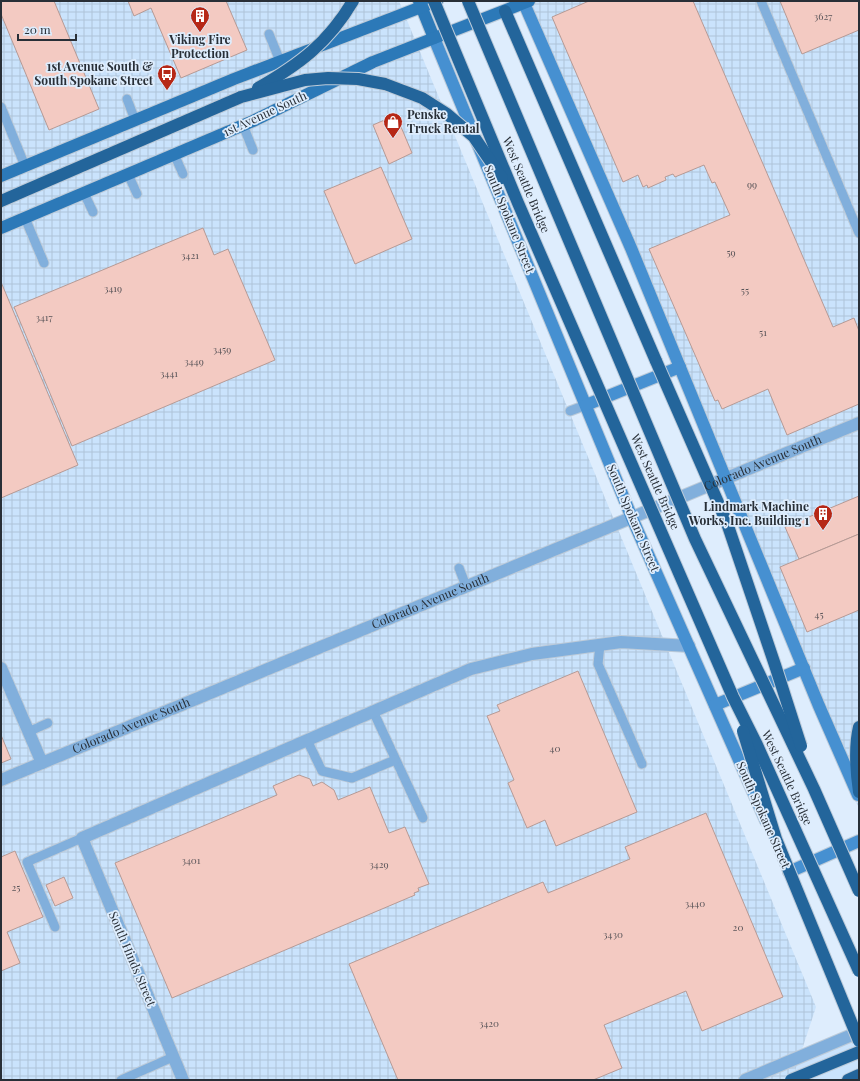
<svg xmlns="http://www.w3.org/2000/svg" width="860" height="1081" font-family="'Playfair Display',serif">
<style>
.built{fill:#cae3fc}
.industrial{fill:url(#industrial-grid)}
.building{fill:#f3cac2;stroke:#b69a95}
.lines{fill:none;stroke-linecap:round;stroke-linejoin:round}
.service-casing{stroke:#bdcbd9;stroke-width:11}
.minor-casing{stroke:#bdcbd9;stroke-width:14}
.secondary-casing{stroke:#bdcbd9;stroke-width:14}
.primary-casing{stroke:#bdcbd9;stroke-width:14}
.motorway-casing{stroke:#bdcbd9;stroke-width:14}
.service{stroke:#81afdc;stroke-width:9}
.minor{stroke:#81afdc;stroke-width:12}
.secondary{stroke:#4690d1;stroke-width:12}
.primary{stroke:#2c79b8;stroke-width:12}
.motorway{stroke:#23659b;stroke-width:12}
.motorway-bridge-casing{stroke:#bdcbd9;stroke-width:14;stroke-linecap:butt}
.motorway-bridge{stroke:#23659b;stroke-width:12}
.labels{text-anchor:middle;stroke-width:3.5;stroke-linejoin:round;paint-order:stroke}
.number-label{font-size:10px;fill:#5b565a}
.poi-label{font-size:12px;font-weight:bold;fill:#282f37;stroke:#deedfd;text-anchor:end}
.street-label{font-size:12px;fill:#282f37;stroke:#deedfd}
</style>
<defs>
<pattern id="industrial-grid" width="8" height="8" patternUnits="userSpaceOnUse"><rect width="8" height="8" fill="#cae3fc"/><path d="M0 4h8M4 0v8" fill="none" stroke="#aec3d9"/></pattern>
</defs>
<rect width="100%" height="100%" fill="#deedfd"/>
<!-- built -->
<polygon class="built" points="859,1030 859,1080 744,1080"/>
<!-- industrial -->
<g class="industrial">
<polygon points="1,1 399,1 816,1007 792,1080 1,1080"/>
<polygon points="530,1 859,1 859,809"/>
</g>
<!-- building -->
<g class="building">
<polygon points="1,1 54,1 99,109 49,130 1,14"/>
<polygon points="128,1 226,1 247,50 181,78 151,8 134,16"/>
<polygon points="589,1 693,1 833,327 854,318 859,331 859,404 787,435 768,389 722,409 718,400 715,401 649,249 730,215 715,182 712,183 704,165 675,177 673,174 665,177 666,180 648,188 647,185 643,187 638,175 623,182 552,17"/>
<polygon points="780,1 859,1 859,30 802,54"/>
<polygon points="396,115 412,153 389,164 373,125"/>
<polygon points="381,167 412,239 355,264 324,191"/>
<polygon points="203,228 214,255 228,249 275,360 72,446 14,307"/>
<polygon points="1,282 78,465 1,498"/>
<polygon points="859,496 859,534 799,559 785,527"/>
<polygon points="859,534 859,610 807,632 780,567"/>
<polygon points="578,671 637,812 556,846 545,820 527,828 508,783 514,780 487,716 500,711 497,705"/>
<polygon points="1,735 11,759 1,763"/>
<polygon points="299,775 310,779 313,786 322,782 334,790 338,800 370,787 389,833 405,827 429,884 418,888 419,891 414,893 415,895 172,998 115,863 277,795 273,786"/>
<polygon points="706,813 783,997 702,1031 686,991 604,1025 622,1068 593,1080 398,1080 349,964 543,882 548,893 630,859 625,847"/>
<polygon points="15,851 43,917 7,932 20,963 1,971 1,857"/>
<polygon points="64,877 73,898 55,906 46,885"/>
</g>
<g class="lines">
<!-- service casing -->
<g class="service-casing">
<g id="service">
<polyline points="761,1 859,233"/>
<polyline points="269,34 280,61"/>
<polyline points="127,99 135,120"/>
<polyline points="1,107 25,166"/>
<polyline points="243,125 253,150"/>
<polyline points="174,154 183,174"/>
<polyline points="128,174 137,194"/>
<polyline points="84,193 93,212"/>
<polyline points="25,218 44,263"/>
<polyline points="570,411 586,405"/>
<polyline points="459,568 466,586"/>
<polyline points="600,645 598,664 642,764"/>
<polyline points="373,711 423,818"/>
<polyline points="28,732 48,723"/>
<polyline points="307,740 322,771 352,778 395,760"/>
<polyline points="55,927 27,862 82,838"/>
<polyline points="121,1080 173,1057"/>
</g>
</g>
<!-- minor casing -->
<g class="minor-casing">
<g id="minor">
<polyline points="1,668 42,763"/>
<path id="s1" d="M 1,780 L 859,423"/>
<polyline points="183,1080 82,838 471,669 532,654 621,642 689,646"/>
<polyline points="745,1080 859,1032"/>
</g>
</g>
<!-- secondary casing -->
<g class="secondary-casing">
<g id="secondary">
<polyline points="523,1 631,248 819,706 858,795"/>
<polyline points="434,38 632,518 766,821"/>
<polyline points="586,405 680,367"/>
<polyline points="715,705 804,668"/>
<polyline points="789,872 859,841"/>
</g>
</g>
<!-- primary casing -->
<g class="primary-casing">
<g id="primary">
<polyline points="419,1 434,38"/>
<polyline points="1,176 234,79 437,1"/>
<polyline points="1,228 253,121 373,62 529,1"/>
</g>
</g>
<!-- motorway casing -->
<g class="motorway-casing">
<g id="motorway">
<polyline points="505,11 656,361"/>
<polyline points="1,201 241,97"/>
<path d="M 859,727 C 854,748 856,771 859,792"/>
<polyline points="848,1080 859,1075"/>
</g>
</g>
<!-- service -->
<use href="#service" class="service"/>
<!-- minor -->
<use href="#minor" class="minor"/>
<!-- secondary -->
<use href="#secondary" class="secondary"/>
<!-- primary -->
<use href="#primary" class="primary"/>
<!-- motorway -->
<use href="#motorway" class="motorway"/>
<!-- motorway-bridge casing -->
<g class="motorway-bridge-casing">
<g id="motorway-bridge">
<polyline points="434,1 518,203 733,697 757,745 859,971"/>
<polyline points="468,1 695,539 814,789 859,891"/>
<path d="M 258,88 C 300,64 328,43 353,1"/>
<polyline points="241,97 305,80 328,78 358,79 385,84 422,98 447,114 474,137 502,178"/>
<polyline points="656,361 727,523 775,665 801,746"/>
<polyline points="743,731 776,839 859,1041"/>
<polyline points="791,1080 859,1052"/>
</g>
</g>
<!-- motorway-bridge -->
<use href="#motorway-bridge" class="motorway-bridge"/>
</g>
<!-- icons -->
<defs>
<g id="building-pin" transform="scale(1)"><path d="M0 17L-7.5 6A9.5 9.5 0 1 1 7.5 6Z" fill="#b62817" stroke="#deedfd"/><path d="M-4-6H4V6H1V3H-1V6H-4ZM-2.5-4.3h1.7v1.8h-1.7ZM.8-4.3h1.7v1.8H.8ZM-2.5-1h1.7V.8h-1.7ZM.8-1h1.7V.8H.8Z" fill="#fff"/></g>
<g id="bus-pin" transform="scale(1)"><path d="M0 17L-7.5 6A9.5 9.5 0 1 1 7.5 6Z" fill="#b62817" stroke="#deedfd"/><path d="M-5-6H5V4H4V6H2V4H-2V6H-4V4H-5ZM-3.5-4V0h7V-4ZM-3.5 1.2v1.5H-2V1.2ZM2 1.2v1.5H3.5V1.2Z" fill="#fff"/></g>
<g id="shop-pin" transform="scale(1)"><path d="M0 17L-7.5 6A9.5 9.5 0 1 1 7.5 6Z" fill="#b62817" stroke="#deedfd"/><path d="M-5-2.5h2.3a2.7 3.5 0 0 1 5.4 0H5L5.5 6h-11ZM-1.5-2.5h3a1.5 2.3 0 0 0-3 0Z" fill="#fff"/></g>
</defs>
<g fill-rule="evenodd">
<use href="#building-pin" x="200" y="16"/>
<use href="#bus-pin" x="167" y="74"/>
<use href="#shop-pin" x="393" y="122"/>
<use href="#building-pin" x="823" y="514"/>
</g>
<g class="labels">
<!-- number labels -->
<g class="number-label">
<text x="823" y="20">3627</text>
<text x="752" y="188">99</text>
<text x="731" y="256">59</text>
<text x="190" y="259">3421</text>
<text x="113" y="292">3419</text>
<text x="745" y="294">55</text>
<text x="44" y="321">3417</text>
<text x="763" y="336">51</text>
<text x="222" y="353">3459</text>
<text x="194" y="365">3449</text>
<text x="169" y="377">3441</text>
<text x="819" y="618">45</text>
<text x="555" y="752">40</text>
<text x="191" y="864">3401</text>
<text x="379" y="868">3429</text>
<text x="16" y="891">25</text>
<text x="695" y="907">3440</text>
<text x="738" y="931">20</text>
<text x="613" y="938">3430</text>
<text x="489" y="1027">3420</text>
</g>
<!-- poi labels -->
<g class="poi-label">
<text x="200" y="44" text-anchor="middle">Viking Fire<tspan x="200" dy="14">Protection</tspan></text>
<text x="153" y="71">1st Avenue South &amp;<tspan x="153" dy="14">South Spokane Street</tspan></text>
<text x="407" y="119" text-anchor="start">Penske<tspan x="407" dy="14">Truck Rental</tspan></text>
<text x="809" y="511">Lindmark Machine<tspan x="809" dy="14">Works, Inc. Building 1</tspan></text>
</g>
<!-- street labels -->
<g class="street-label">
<text transform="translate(265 114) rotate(-25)" y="4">1st Avenue South</text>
<text transform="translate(526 185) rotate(67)" y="4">West Seattle Bridge</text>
<text transform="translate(509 219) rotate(68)" y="4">South Spokane Street</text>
<text dy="4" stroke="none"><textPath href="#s1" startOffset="825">Colorado Avenue South</textPath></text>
<text transform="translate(655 482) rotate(66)" y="4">West Seattle Bridge</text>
<text transform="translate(633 518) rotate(67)" y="4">South Spokane Street</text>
<text dy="4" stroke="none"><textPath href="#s1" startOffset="465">Colorado Avenue South</textPath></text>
<text dy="4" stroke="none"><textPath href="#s1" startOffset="141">Colorado Avenue South</textPath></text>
<text transform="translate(787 778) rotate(65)" y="4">West Seattle Bridge</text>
<text transform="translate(763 815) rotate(66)" y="4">South Spokane Street</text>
<text transform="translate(132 959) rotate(67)" y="4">South Hinds Street</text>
</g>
</g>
<!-- border -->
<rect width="860" height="1081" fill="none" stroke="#282f37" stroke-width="4"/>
<!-- scale -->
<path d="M18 34v6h58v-6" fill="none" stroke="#282f37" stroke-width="2"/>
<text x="24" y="34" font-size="12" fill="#282f37" stroke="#deedfd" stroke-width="3" paint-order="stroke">20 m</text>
</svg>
